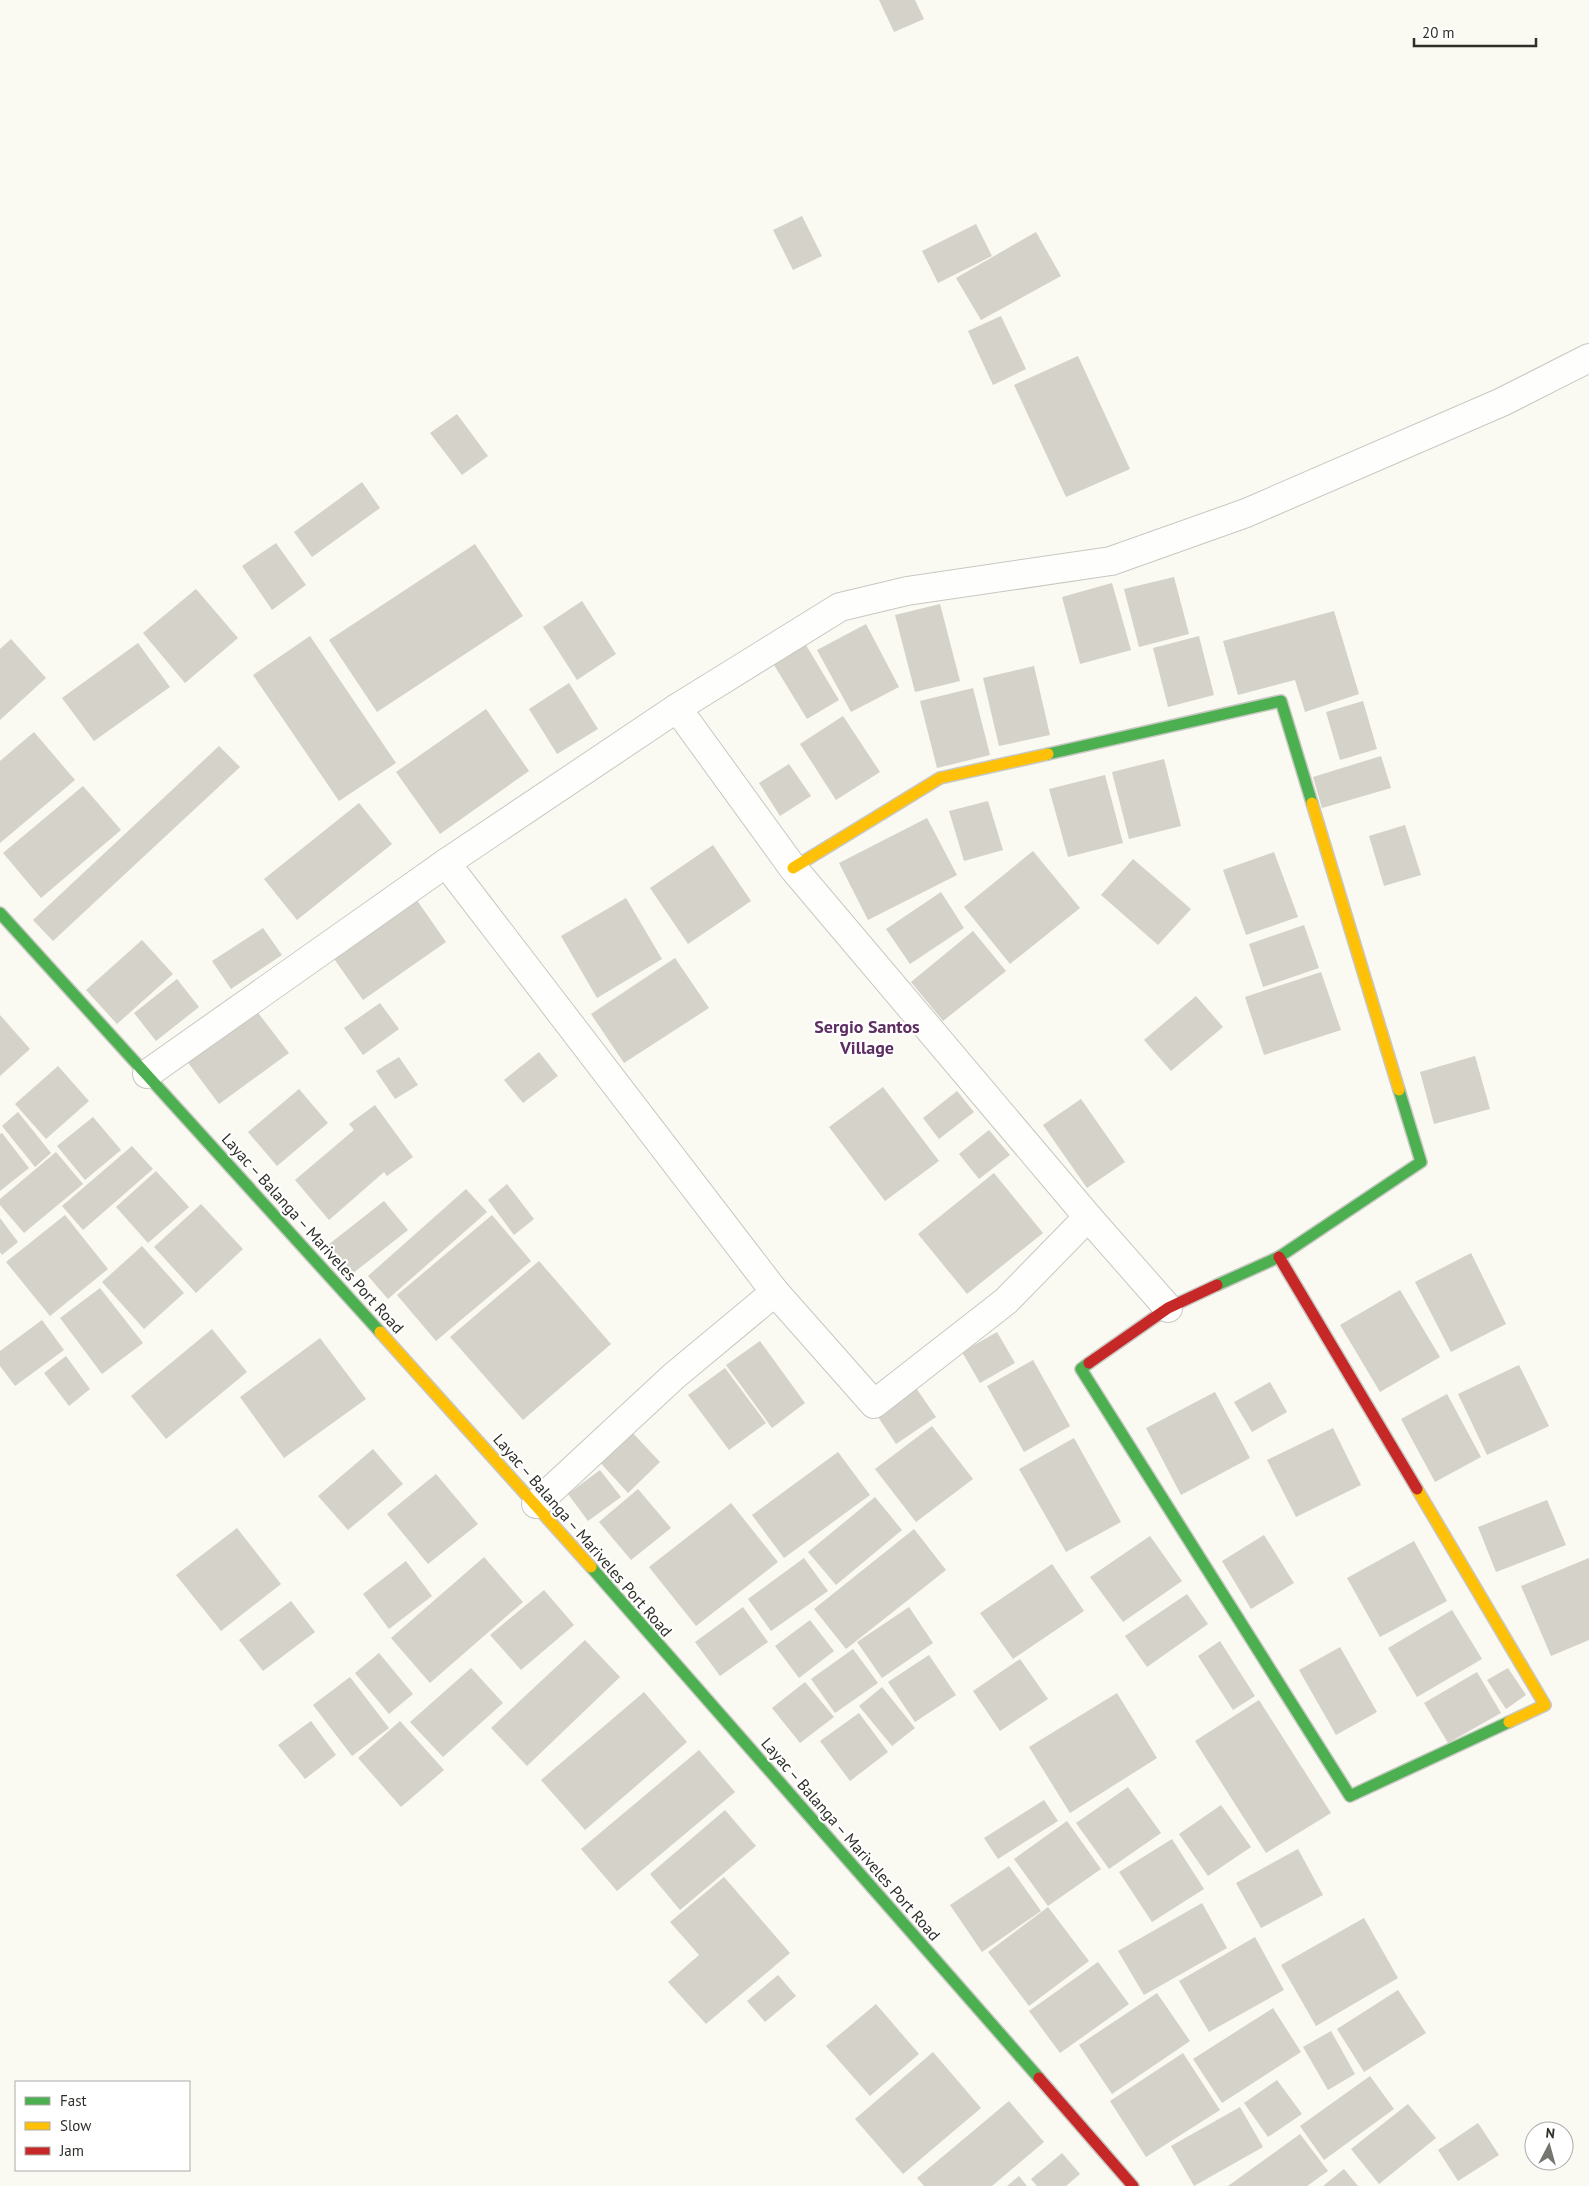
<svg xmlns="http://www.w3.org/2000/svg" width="1589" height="2186" font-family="'PT Sans',sans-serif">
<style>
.building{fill:#d4d2c9}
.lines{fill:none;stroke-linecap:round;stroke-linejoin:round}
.street-casing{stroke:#c8c8c2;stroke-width:30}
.fast-casing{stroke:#c8c8c2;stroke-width:14}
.slow-casing{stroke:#c8c8c2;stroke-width:14}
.jam-casing{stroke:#c8c8c2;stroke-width:14}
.street{stroke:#fefefd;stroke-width:28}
.fast{stroke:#4caf50;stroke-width:11}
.slow{stroke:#ffc107;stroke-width:11}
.jam{stroke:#c62828;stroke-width:11}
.labels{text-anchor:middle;stroke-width:4.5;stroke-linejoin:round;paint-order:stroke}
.street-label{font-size:16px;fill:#2f2f2a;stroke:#fff}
.neighbourhood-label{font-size:18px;font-weight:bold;fill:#5d2e61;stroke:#fff}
</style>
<rect width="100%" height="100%" fill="#faf9f2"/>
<!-- building -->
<g class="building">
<polygon points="879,0 915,0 924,19 894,32"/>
<polygon points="802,216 822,256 793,270 773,230"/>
<polygon points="976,224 992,256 938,283 922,251"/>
<polygon points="1036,232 1061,276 981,320 956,278"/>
<polygon points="1001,316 1026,369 993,385 968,331"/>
<polygon points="1078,356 1130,469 1066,497 1014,385"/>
<polygon points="457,414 488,456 462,475 430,433"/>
<polygon points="362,482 380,508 312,557 294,532"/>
<polygon points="276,543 306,585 272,610 242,566"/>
<polygon points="475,544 523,616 377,712 329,640"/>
<polygon points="1174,577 1189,634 1139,647 1124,589"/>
<polygon points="1112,583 1131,650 1080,664 1062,597"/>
<polygon points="196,589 238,638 185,683 143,633"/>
<polygon points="582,601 616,654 577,680 543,627"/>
<polygon points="940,604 960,681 915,692 895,615"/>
<polygon points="1334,611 1359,694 1305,712 1295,680 1238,695 1223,641"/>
<polygon points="866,624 899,687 851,712 817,650"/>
<polygon points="310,636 396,763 339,801 253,675"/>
<polygon points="1199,636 1214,695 1168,707 1153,648"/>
<polygon points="11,639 46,678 0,720 0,649"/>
<polygon points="803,640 839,700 807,719 771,660"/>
<polygon points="138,643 170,687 94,741 62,698"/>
<polygon points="1034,666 1050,735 999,746 983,678"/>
<polygon points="569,683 598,729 557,754 529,709"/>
<polygon points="973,688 990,755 937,768 920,701"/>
<polygon points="1363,701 1377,749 1340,760 1326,712"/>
<polygon points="486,709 529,771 440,834 396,772"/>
<polygon points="843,716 880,772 836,800 800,744"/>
<polygon points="34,732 75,780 0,843 0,761"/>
<polygon points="219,746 240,767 53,941 33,920"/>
<polygon points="1381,756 1391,788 1322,808 1313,777"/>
<polygon points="1164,759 1181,826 1129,839 1112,772"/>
<polygon points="789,764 811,796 780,816 759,783"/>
<polygon points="1105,775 1123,843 1068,857 1049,789"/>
<polygon points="83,786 121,830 41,898 3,853"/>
<polygon points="988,801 1003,850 964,861 949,811"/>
<polygon points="359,803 392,844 297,920 264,879"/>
<polygon points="927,818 957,875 868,920 839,863"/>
<polygon points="1405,825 1421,875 1384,886 1369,836"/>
<polygon points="713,845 751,901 688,944 650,888"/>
<polygon points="1033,851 1080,908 1010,964 964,907"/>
<polygon points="1274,852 1298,917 1246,935 1223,870"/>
<polygon points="1133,859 1191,909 1158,945 1101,895"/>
<polygon points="941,892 964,928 910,964 886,929"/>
<polygon points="414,896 446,942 363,1000 330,953"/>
<polygon points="626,898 662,959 597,998 561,936"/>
<polygon points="1304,925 1319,968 1263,987 1249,944"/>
<polygon points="263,928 282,955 231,989 212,961"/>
<polygon points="973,931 1006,971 943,1021 911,982"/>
<polygon points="142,940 173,974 117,1024 86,990"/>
<polygon points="675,958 709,1008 624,1063 591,1014"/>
<polygon points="1321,972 1341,1030 1264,1055 1245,997"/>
<polygon points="177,979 199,1007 156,1041 134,1013"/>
<polygon points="1196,996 1223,1027 1171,1071 1144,1040"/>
<polygon points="380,1003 399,1029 363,1055 344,1028"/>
<polygon points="252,1005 289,1053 219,1104 183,1056"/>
<polygon points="0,1015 30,1049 0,1076"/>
<polygon points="539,1052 558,1076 523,1103 504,1080"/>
<polygon points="1475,1056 1490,1109 1434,1124 1420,1072"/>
<polygon points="399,1057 418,1085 395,1099 376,1071"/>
<polygon points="58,1066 89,1101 46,1139 15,1104"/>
<polygon points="883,1087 939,1161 885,1201 829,1127"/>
<polygon points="299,1089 328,1123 277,1166 248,1132"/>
<polygon points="957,1091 974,1112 939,1139 923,1118"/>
<polygon points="1081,1099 1125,1162 1087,1188 1043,1125"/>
<polygon points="375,1105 413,1157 387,1176 384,1172 329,1220 295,1180 354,1130 349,1124"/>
<polygon points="18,1112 51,1153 35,1167 2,1126"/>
<polygon points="93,1117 121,1150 85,1180 57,1146"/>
<polygon points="989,1130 1010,1155 979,1179 959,1154"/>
<polygon points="2,1133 29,1168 0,1191 0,1134"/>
<polygon points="132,1146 153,1169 83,1230 62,1206"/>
<polygon points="56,1152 83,1184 24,1233 0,1205 0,1199"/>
<polygon points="156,1171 189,1207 148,1243 116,1207"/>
<polygon points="994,1173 1043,1233 967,1294 918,1234"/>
<polygon points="507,1184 534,1219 514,1235 488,1200"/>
<polygon points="466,1189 487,1212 388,1299 368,1276"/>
<polygon points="384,1201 408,1230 352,1274 328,1245"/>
<polygon points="201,1204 243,1249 196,1293 154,1247"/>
<polygon points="65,1215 108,1269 50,1316 6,1262"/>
<polygon points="492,1215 531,1261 436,1341 397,1295"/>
<polygon points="0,1218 18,1242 2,1255 0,1252"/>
<polygon points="142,1246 184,1293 144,1329 102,1282"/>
<polygon points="1471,1253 1506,1324 1451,1352 1415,1282"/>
<polygon points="539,1261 611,1344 523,1420 450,1337"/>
<polygon points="100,1288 143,1343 102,1374 60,1318"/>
<polygon points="1400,1290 1440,1357 1380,1392 1340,1325"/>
<polygon points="42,1320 64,1350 15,1386 0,1366 0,1351"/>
<polygon points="212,1329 247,1372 166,1439 131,1396"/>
<polygon points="997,1332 1015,1363 980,1383 962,1352"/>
<polygon points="320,1338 366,1399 284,1458 240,1397"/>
<polygon points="760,1341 805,1403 772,1428 726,1365"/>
<polygon points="66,1356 90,1389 69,1406 44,1373"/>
<polygon points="1033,1360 1070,1426 1024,1452 987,1386"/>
<polygon points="1519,1365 1549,1426 1487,1455 1458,1394"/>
<polygon points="725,1368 766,1423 729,1450 688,1395"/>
<polygon points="1270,1382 1287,1412 1252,1432 1234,1402"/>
<polygon points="914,1385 936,1417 896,1444 874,1411"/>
<polygon points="1215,1392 1250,1458 1181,1495 1146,1428"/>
<polygon points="1447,1394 1481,1457 1435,1482 1401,1419"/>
<polygon points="932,1426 973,1479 916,1522 875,1469"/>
<polygon points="1333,1428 1361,1485 1296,1517 1267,1460"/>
<polygon points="629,1429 660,1462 628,1493 597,1459"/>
<polygon points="1074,1438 1121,1522 1066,1552 1019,1469"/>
<polygon points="373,1449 403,1484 348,1530 318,1496"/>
<polygon points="838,1452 870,1495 784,1558 752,1515"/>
<polygon points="600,1470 621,1497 588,1521 568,1494"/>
<polygon points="436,1474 478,1524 428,1564 387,1514"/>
<polygon points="638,1489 671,1528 631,1560 599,1522"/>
<polygon points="875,1497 902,1530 836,1585 808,1552"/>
<polygon points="1547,1500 1566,1545 1496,1572 1478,1527"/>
<polygon points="731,1503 778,1562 696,1626 649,1567"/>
<polygon points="237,1528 281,1584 221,1631 176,1575"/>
<polygon points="914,1529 946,1570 846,1649 814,1609"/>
<polygon points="1264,1535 1294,1583 1251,1609 1222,1561"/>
<polygon points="1150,1536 1182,1581 1123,1622 1090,1577"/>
<polygon points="1414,1541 1447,1601 1380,1637 1347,1578"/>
<polygon points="484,1557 523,1602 430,1683 391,1638"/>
<polygon points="804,1558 828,1591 771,1631 748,1599"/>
<polygon points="1589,1558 1589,1640 1551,1656 1521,1586"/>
<polygon points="406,1561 432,1596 389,1629 363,1594"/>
<polygon points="1052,1564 1084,1611 1013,1659 980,1613"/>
<polygon points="544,1590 574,1625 521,1670 490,1635"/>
<polygon points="1187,1594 1208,1624 1147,1667 1125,1636"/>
<polygon points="291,1601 315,1632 263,1671 239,1640"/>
<polygon points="743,1607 768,1642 720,1676 695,1642"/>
<polygon points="909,1607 933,1643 882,1678 857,1642"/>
<polygon points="1452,1610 1482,1659 1417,1697 1388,1648"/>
<polygon points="810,1620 834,1651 799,1678 775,1646"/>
<polygon points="585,1640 620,1677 527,1766 491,1728"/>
<polygon points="1220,1641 1255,1696 1233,1710 1198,1656"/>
<polygon points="1340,1647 1377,1712 1336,1735 1299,1670"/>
<polygon points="853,1649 878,1683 835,1713 811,1679"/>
<polygon points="379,1653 413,1694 389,1714 355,1673"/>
<polygon points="929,1655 956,1695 915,1722 888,1682"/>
<polygon points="1020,1659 1048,1699 1000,1731 973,1691"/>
<polygon points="471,1668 503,1703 443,1757 410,1722"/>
<polygon points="1508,1668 1526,1695 1506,1709 1487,1680"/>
<polygon points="1477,1672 1501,1713 1448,1743 1424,1703"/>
<polygon points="350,1677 389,1728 352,1756 313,1705"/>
<polygon points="805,1682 834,1717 800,1743 772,1708"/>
<polygon points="882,1687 915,1728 892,1746 859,1706"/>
<polygon points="644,1692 687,1742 585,1830 541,1780"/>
<polygon points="1117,1693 1157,1758 1070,1813 1029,1747"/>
<polygon points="1259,1700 1331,1813 1266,1853 1195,1741"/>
<polygon points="859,1713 888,1752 850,1781 820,1741"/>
<polygon points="311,1721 336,1755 305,1779 278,1745"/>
<polygon points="400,1721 444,1770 401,1807 358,1758"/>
<polygon points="699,1750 735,1792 617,1891 581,1849"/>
<polygon points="1128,1787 1161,1833 1109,1869 1076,1823"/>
<polygon points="1044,1800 1058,1821 998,1859 984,1838"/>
<polygon points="1221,1805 1251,1847 1208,1876 1179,1834"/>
<polygon points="725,1810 756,1846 680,1910 650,1874"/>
<polygon points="1067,1821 1101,1869 1048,1906 1014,1859"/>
<polygon points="1172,1839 1204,1889 1152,1922 1119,1872"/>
<polygon points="1298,1849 1323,1895 1261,1928 1236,1883"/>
<polygon points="1009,1866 1041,1911 982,1952 950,1905"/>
<polygon points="724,1877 790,1953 706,2024 668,1982 699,1955 670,1922"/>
<polygon points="1202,1903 1227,1948 1144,1995 1118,1951"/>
<polygon points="1048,1907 1089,1961 1029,2006 988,1952"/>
<polygon points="1364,1918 1398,1978 1316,2026 1281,1965"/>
<polygon points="1255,1937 1284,1990 1209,2032 1179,1981"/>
<polygon points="1098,1962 1129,2004 1060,2053 1029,2011"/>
<polygon points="778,1975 796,1996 765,2022 747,2001"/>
<polygon points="1398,1990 1426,2033 1364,2072 1337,2029"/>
<polygon points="1157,1993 1190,2041 1112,2094 1079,2045"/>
<polygon points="876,2004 919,2054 870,2096 826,2046"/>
<polygon points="1273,2008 1301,2052 1222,2103 1193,2059"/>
<polygon points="1331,2031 1355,2074 1328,2090 1303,2047"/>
<polygon points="933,2052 981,2108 903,2174 855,2119"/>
<polygon points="1183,2053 1220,2110 1146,2157 1110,2101"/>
<polygon points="1370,2076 1394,2109 1324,2160 1300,2126"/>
<polygon points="1277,2080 1302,2114 1268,2137 1244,2103"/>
<polygon points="1009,2101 1044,2142 992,2186 924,2186 917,2178"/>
<polygon points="1408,2104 1436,2138 1379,2184 1351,2149"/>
<polygon points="1240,2107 1263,2147 1194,2186 1171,2146"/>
<polygon points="1478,2123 1499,2155 1458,2181 1438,2150"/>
<polygon points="1300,2134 1328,2171 1307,2186 1228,2186"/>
<polygon points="1062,2153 1080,2174 1066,2186 1037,2186 1031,2179"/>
<polygon points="1344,2169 1358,2186 1323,2186"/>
<polygon points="1019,2176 1027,2186 1007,2186"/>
</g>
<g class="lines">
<!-- street casing -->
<g class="street-casing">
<g id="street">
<polyline points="677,708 793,868 1088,1217 1168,1308"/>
<polyline points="446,863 775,1292 874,1404 1006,1301 1088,1217"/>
<polyline points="147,1074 446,863 677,708 840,607 907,591 1111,561 1246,513 1502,402 1589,358"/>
<polyline points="536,1504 674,1376 775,1292"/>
</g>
</g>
<!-- fast casing -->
<g class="fast-casing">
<g id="fast">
<polyline points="1048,754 1281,701 1312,803"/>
<polyline points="0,913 380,1332"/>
<polyline points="1217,1285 1279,1257 1421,1162 1399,1090"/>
<polyline points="1089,1363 1081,1369 1350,1796 1509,1722"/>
<polyline points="591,1567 1039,2078"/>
</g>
</g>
<!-- slow casing -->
<g class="slow-casing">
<g id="slow">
<polyline points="1312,803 1399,1090"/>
<polyline points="793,868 940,778 1048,754"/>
<polyline points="380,1332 591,1567"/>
<polyline points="1417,1489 1545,1705 1509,1722"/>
</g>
</g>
<!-- jam casing -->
<g class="jam-casing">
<g id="jam">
<polyline points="1279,1257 1417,1489"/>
<polyline points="1089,1363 1168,1308 1217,1285"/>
<polyline points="1039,2078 1133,2186"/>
</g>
</g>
<!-- street -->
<use href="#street" class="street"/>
<!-- fast -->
<use href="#fast" class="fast"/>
<!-- slow -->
<use href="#slow" class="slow"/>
<!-- jam -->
<use href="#jam" class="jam"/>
</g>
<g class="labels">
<!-- street labels -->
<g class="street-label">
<text transform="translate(313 1233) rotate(48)" y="6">Layac – Balanga – Mariveles Port Road</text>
<text transform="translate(583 1535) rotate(49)" y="6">Layac – Balanga – Mariveles Port Road</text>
<text transform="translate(851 1839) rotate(49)" y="6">Layac – Balanga – Mariveles Port Road</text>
</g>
<!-- neighbourhood labels -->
<g class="neighbourhood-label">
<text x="867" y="1033">Sergio Santos<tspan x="867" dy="21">Village</tspan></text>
</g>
</g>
<!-- legend -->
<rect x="15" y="2081" width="175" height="90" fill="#ffffff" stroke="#acacaa"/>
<rect x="25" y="2097" width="25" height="8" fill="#4caf50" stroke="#acacaa"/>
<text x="60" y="2106" font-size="15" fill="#2f2f2a">Fast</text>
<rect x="25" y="2122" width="25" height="8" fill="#ffc107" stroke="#acacaa"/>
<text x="60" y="2131" font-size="15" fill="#2f2f2a">Slow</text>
<rect x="25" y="2147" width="25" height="8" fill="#c62828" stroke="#acacaa"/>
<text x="60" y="2156" font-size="15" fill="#2f2f2a">Jam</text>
<!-- north arrow -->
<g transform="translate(1549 2146) rotate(6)"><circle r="24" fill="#ffffff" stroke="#acacaa"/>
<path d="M0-4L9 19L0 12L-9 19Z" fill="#767670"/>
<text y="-8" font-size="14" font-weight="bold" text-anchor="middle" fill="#2f2f2a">N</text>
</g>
<!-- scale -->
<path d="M1414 38v8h122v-8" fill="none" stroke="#2f2f2a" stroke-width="2.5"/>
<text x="1422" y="38" font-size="15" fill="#2f2f2a" stroke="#ffffff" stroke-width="4" paint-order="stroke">20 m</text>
</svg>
